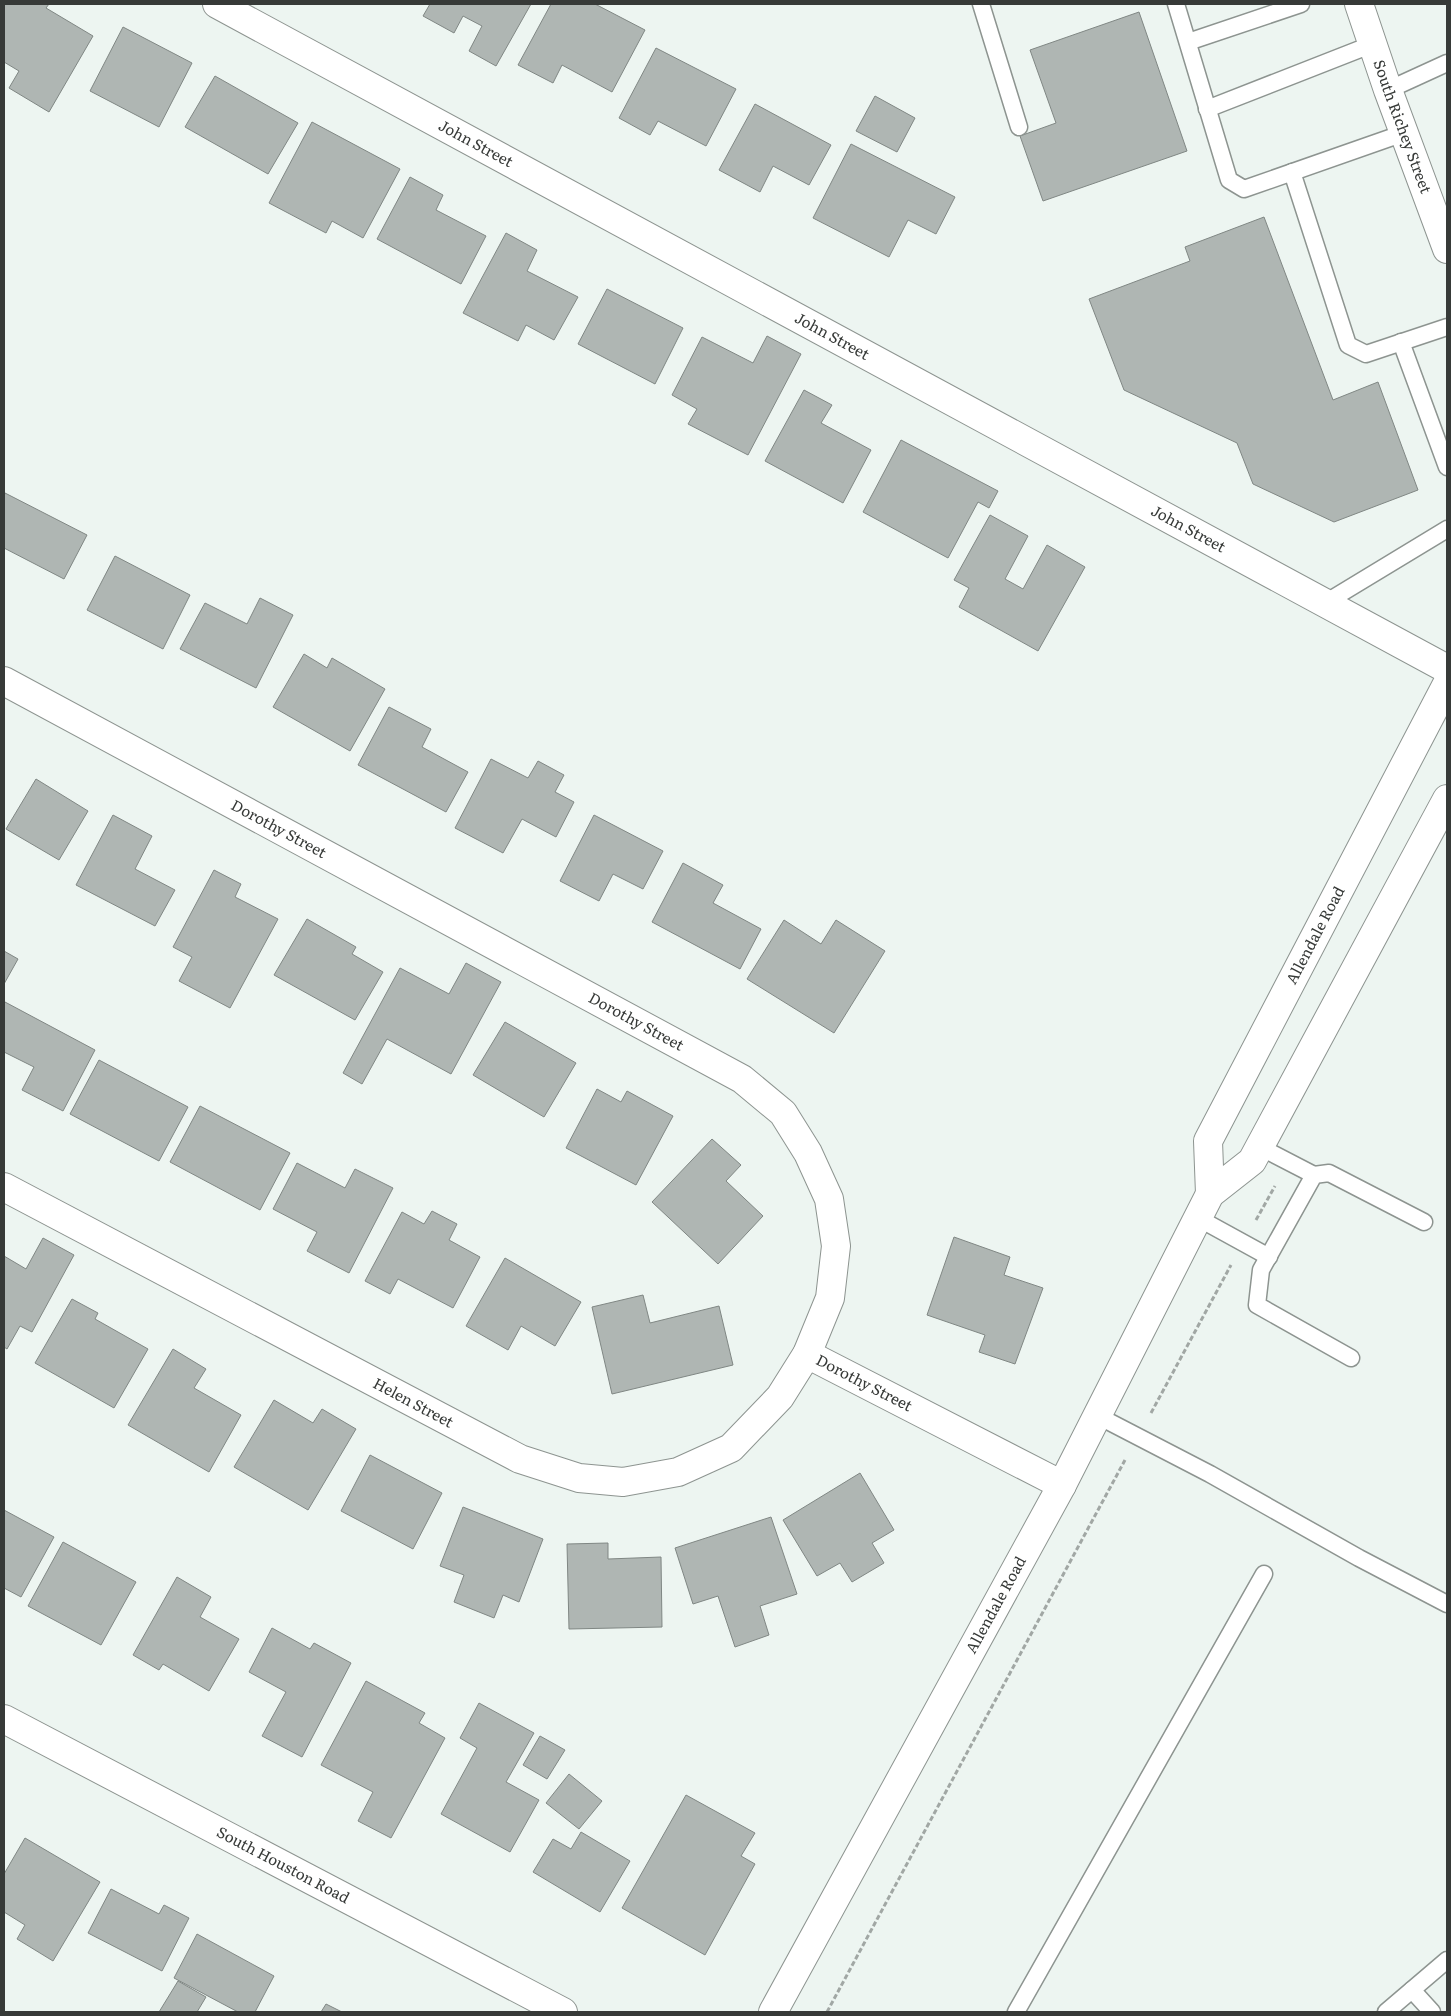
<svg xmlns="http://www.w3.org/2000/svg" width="1451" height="2016" font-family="Literata,serif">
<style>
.building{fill:#afb6b3;stroke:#808784}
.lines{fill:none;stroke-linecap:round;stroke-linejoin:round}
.service-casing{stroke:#8d9490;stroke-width:19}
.minor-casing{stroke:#8d9490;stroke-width:30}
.tertiary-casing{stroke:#8d9490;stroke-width:30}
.secondary-casing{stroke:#8d9490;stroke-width:30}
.path{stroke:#a1a7a4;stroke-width:3;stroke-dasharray:5 2.5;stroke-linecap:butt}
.service{stroke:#fff;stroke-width:16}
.minor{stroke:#fff;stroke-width:28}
.tertiary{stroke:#fff;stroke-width:28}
.secondary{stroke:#fff;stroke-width:28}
.labels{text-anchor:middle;stroke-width:4;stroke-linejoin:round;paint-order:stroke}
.street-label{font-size:15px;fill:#373a38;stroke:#fff}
</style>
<rect width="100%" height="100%" fill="#edf5f1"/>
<!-- building -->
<g class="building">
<polygon points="4,4 49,4 46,8 93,36 49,112 9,88 19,71 4,62"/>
<polygon points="430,4 531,4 496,66 469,51 482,26 463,16 454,33 423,16"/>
<polygon points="551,4 595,4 645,30 612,92 562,65 553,83 518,65"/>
<polygon points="1139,12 1187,151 1043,201 1020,136 1056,123 1030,50"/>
<polygon points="123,27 192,63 159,127 90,91"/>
<polygon points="656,48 736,89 706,146 658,121 650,135 619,118"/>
<polygon points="215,76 298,123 268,174 185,127"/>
<polygon points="875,96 915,118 897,152 856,131"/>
<polygon points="755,104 831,145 809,185 773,166 760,192 719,170"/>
<polygon points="312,122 400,169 363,238 332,221 326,233 269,203"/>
<polygon points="851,144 955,197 936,234 908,220 889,257 813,218"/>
<polygon points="410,177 443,195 436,210 486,236 461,284 377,239"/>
<polygon points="1264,217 1333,400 1378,382 1418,490 1334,522 1253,484 1237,443 1124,390 1089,299 1190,261 1185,247"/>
<polygon points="506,233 537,250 527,271 578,297 554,340 526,325 518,341 463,313"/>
<polygon points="607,289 683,328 655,384 578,344"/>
<polygon points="767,336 801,354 748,455 688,424 697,409 672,395 702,337 753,363"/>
<polygon points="804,390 832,405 821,423 871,450 843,503 765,461"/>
<polygon points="901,440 998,491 989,508 978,502 948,558 863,512"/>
<polygon points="5,493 87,535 64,579 4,548 4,497"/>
<polygon points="990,515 1028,536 1005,579 1023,589 1047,545 1085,567 1038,651 959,607 969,588 954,580"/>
<polygon points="115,556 190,595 163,649 87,610"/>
<polygon points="260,598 293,615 256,688 180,649 205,603 247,624"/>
<polygon points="304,654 327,668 332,658 385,689 350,751 273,707"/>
<polygon points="389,707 431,729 422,747 468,772 446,812 358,765"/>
<polygon points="491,759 528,778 538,761 564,775 555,792 574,802 556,837 522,819 503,853 455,828"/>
<polygon points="36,779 88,811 59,860 6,829"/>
<polygon points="113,815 152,836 135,869 175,890 155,926 76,885"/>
<polygon points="594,815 663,851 643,889 613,874 599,901 560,881"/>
<polygon points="683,863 723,885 713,903 761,929 740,969 652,922"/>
<polygon points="214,870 241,884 235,897 278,919 230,1008 179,981 192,957 173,947"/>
<polygon points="307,919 356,947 352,954 383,972 355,1020 274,975"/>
<polygon points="784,920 821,944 836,920 885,951 834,1033 747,979"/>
<polygon points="4,951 18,959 4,984"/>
<polygon points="466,963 501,982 451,1074 387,1039 362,1084 343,1073 400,968 449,994"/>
<polygon points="5,1002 95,1050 63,1111 22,1090 34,1067 4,1052 4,1005"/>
<polygon points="505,1022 576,1063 544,1117 473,1075"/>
<polygon points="99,1060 188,1107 159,1161 70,1114"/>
<polygon points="597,1089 621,1102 627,1091 673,1116 636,1185 566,1148"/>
<polygon points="200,1106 290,1153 260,1210 170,1162"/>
<polygon points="712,1139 741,1165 726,1181 763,1216 718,1264 652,1202"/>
<polygon points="297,1163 345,1188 355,1169 393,1188 349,1273 307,1251 317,1232 273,1209"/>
<polygon points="432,1211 457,1224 449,1240 480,1257 453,1308 398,1279 390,1294 365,1281 402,1212 424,1224"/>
<polygon points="954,1237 1010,1257 1004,1275 1043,1288 1015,1364 979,1352 985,1335 927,1315"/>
<polygon points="43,1238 74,1255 32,1332 20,1326 7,1349 4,1347 4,1256 26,1269"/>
<polygon points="505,1258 581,1302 555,1346 521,1326 508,1350 466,1326"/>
<polygon points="643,1295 650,1323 719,1306 733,1365 612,1394 592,1307"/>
<polygon points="72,1299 98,1313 95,1319 148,1349 114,1408 35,1363"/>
<polygon points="173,1349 206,1369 194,1388 241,1415 209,1472 128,1425"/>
<polygon points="274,1400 313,1423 322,1409 356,1429 308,1510 234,1467"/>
<polygon points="370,1455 442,1493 413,1549 341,1511"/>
<polygon points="860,1473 894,1530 872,1543 884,1563 852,1582 840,1563 817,1576 783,1520"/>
<polygon points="463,1507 543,1539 519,1602 503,1595 494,1618 454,1602 464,1575 440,1566"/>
<polygon points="4,1510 54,1537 21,1597 4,1588"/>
<polygon points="771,1517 797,1594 760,1606 769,1635 735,1647 718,1596 693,1604 675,1548"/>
<polygon points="63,1542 136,1582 101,1645 28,1606"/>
<polygon points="608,1543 608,1559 661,1557 662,1627 569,1629 567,1544"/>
<polygon points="177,1577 211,1597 200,1617 239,1639 209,1691 163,1664 159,1670 133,1655"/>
<polygon points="272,1628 310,1649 314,1643 351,1663 302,1757 262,1736 286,1692 249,1672"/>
<polygon points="366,1681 425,1713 419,1723 445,1738 391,1838 358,1821 373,1792 321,1765"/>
<polygon points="479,1703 534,1733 506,1782 539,1800 510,1852 441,1814 477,1748 460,1738"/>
<polygon points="540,1736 565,1750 547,1779 523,1765"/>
<polygon points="569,1774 602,1801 579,1829 546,1803"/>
<polygon points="686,1795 755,1833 741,1856 755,1864 705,1955 622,1908"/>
<polygon points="581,1832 630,1861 600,1912 533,1872 553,1839 571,1849"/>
<polygon points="25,1838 100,1882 53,1961 17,1939 25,1925 4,1912 4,1874"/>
<polygon points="111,1889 159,1914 164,1905 189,1918 162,1971 88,1933"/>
<polygon points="197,1934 274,1976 255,2012 238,2012 174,1978"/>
<polygon points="178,1981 206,1997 197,2012 159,2012"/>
<polygon points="326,2004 342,2012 321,2012"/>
</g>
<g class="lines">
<!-- service casing -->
<g class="service-casing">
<g id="service">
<polyline points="981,4 1019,127"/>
<polyline points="1176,4 1229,180 1244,189 1404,133"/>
<polyline points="1188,42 1301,4"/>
<polyline points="1388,90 1447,63"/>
<polyline points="1207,109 1373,44"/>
<polyline points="1292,172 1348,345 1366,354 1447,327"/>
<polyline points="1401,342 1447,467"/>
<polyline points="1325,603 1447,529"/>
<polyline points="1260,1147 1314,1175"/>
<polyline points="1198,1218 1269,1257"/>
<polyline points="1351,1358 1257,1305 1261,1270 1314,1175 1329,1173 1424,1222"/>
<polyline points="1098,1416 1210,1474 1359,1558 1447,1604"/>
<polyline points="1412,1990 1432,2012"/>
<polyline points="1016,2012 1264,1574"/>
<polyline points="1386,2012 1447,1960"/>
</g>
</g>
<!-- minor casing -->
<g class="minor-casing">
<g id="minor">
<path id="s1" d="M 217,4 L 1447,669"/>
<path id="s2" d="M 4,681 L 742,1079 L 783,1113 L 808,1153 L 829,1199 L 836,1246 L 830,1298 L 807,1354 L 780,1397 L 731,1448 L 678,1472 L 623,1482 L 579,1478 L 520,1459 L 4,1187"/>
<path id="s3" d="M 807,1354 L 1062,1485"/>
</g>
</g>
<!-- tertiary casing -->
<g class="tertiary-casing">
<g id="tertiary">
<path id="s4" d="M 1210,1194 L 1208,1141 L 1447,684"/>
<path id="s5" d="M 4,1719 L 563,2012"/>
<path id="s6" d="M 773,2012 L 1062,1485 L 1210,1194 L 1252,1161 L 1447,799"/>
</g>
</g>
<!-- secondary casing -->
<g class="secondary-casing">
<g id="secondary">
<path id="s7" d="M 1359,4 L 1388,90 L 1447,249"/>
</g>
</g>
<!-- path -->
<g class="path">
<polyline points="1256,1220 1275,1186"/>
<polyline points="1151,1413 1231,1265"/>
<polyline points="827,2012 1125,1460"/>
</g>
<!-- service -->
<use href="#service" class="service"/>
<!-- minor -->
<use href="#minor" class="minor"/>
<!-- tertiary -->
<use href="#tertiary" class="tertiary"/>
<!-- secondary -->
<use href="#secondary" class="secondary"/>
</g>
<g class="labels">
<!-- street labels -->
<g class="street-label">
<text dy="5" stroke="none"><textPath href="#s7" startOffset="130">South Richey Street</textPath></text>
<text dy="5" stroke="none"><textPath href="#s1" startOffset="294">John Street</textPath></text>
<text dy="5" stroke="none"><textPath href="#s1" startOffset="699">John Street</textPath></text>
<text dy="5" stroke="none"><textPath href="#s1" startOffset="1104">John Street</textPath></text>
<text dy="5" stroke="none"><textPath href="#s2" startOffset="312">Dorothy Street</textPath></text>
<text dy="5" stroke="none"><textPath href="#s4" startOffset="285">Allendale Road</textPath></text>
<text dy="5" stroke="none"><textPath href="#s2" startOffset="718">Dorothy Street</textPath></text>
<text dy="5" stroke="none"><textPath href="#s3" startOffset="64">Dorothy Street</textPath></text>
<text transform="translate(413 1403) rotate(28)" y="5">Helen Street</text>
<text dy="5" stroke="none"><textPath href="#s6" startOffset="464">Allendale Road</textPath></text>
<text dy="5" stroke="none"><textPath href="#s5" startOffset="315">South Houston Road</textPath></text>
</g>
</g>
<!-- border -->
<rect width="1451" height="2016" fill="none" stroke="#373a38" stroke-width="10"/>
</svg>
